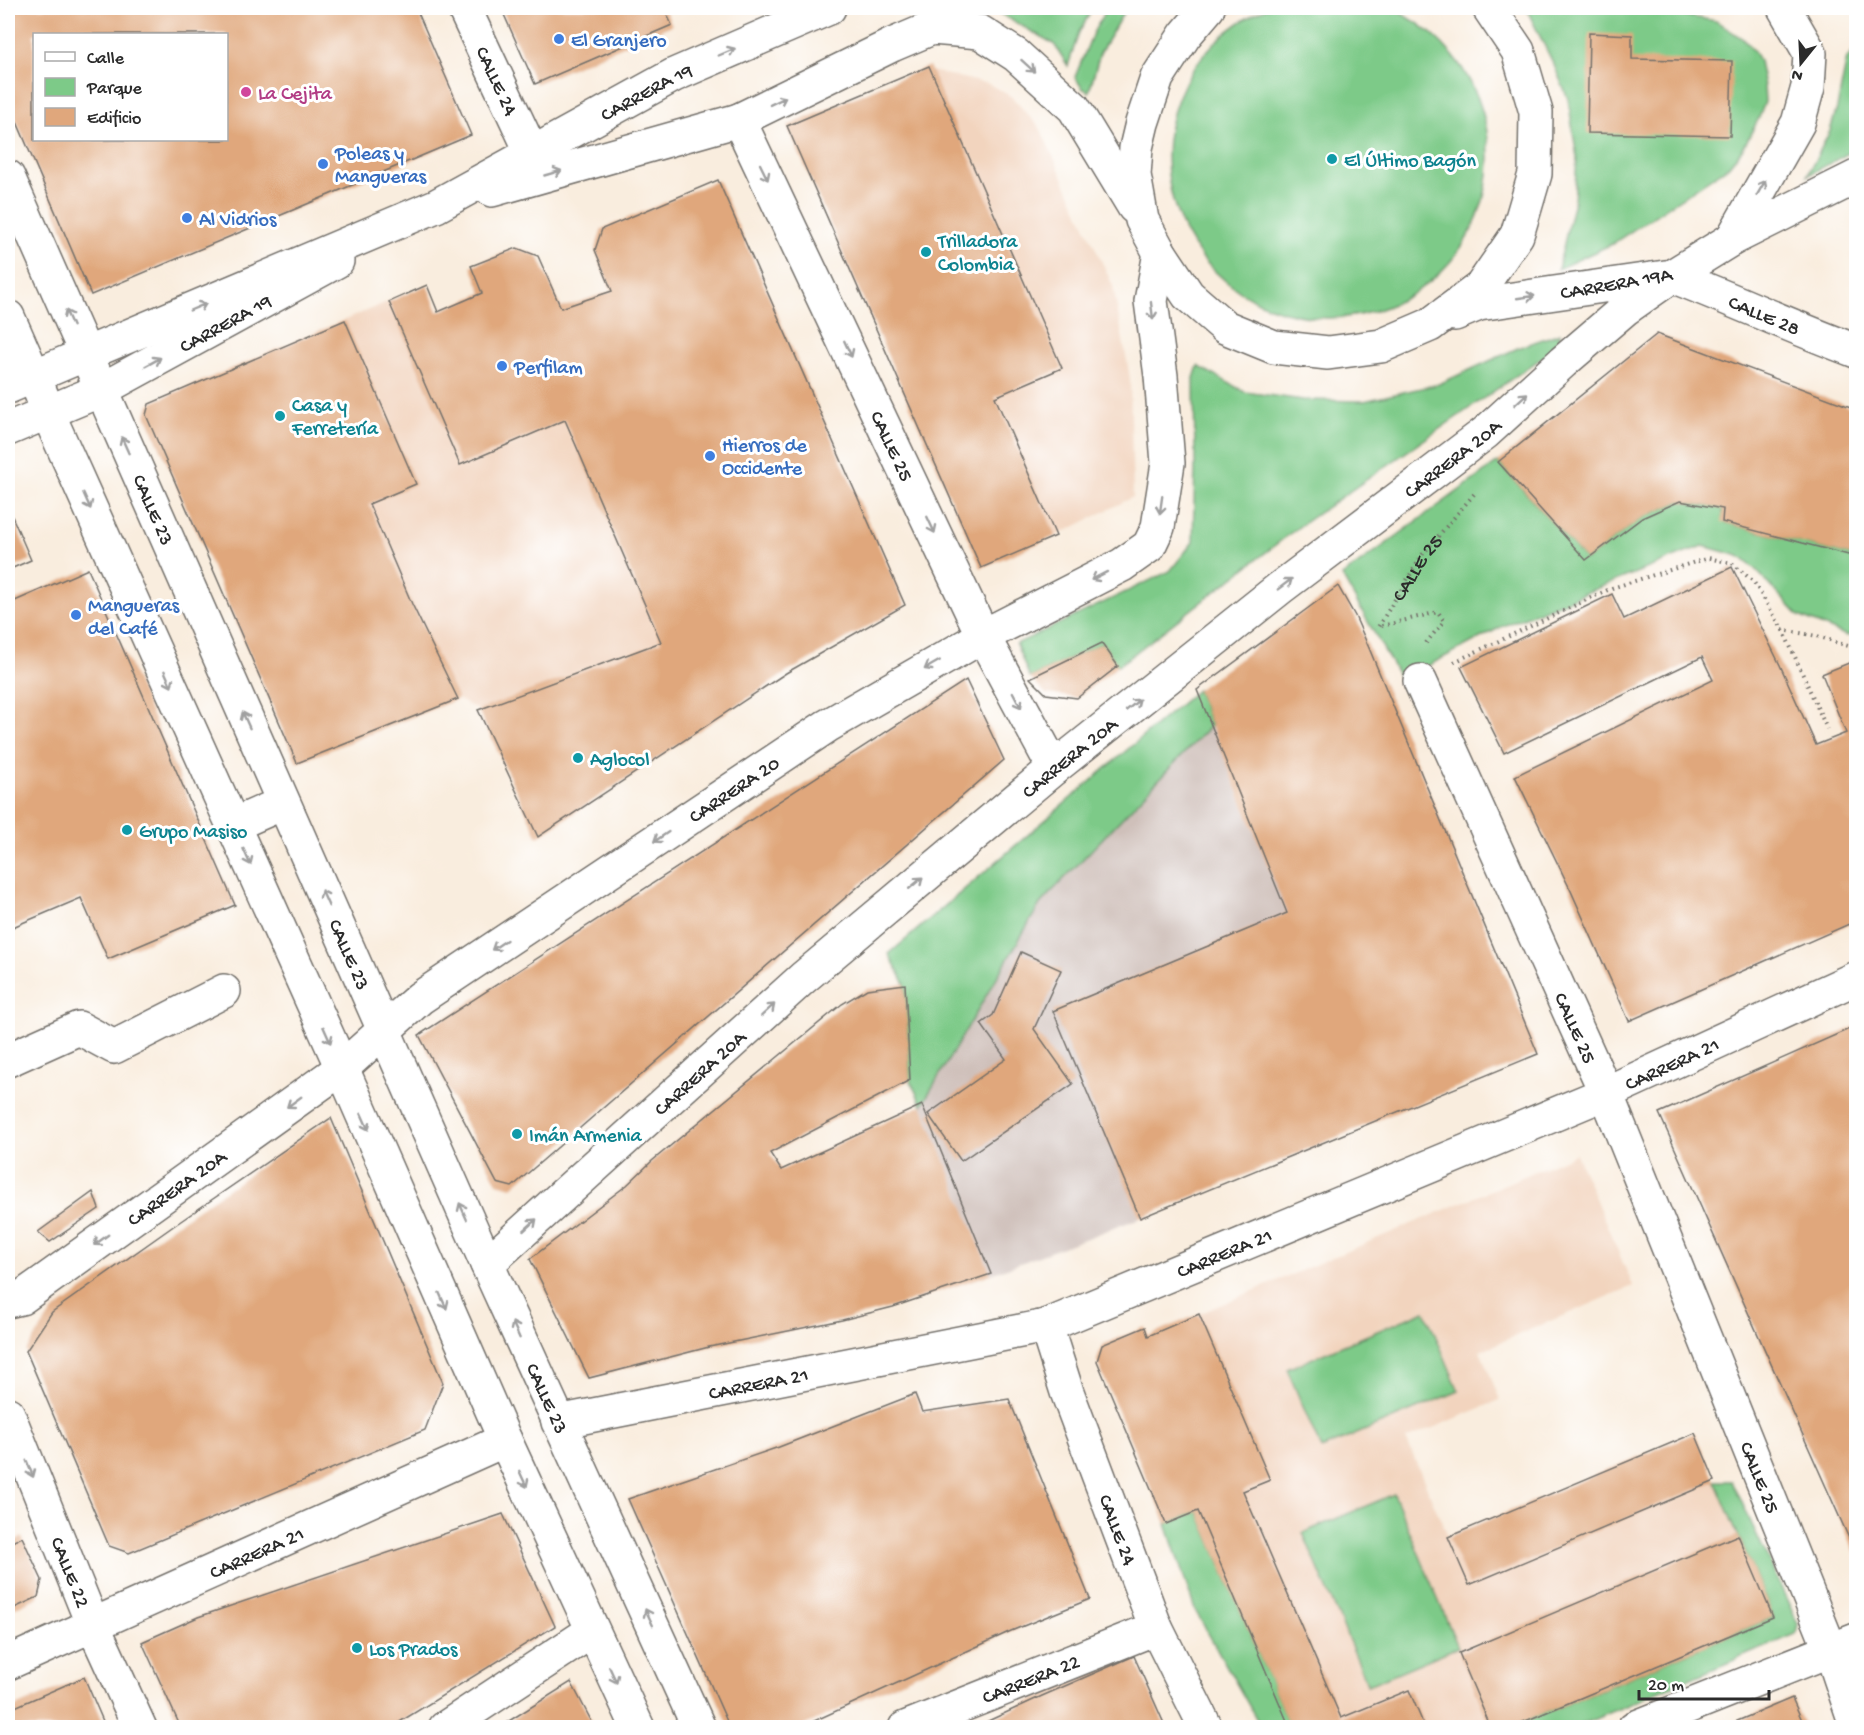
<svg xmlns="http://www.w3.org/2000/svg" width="1864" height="1735" font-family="'Gochi Hand',sans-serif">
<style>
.built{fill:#f2d4be}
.industrial{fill:#cfc0ba}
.green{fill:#7dca88;stroke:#547a5a;stroke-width:1.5}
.building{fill:#e0a77c;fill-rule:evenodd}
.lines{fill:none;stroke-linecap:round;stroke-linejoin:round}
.minor-casing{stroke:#736f6a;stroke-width:36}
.major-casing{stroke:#736f6a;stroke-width:36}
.path{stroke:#736f6a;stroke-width:4;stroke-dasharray:1.5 4.5;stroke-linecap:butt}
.minor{stroke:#fff;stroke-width:33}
.major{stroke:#fff;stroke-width:33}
.oneway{stroke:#a0a0a0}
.shop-dot{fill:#3f7fe0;stroke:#fff;stroke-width:2}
.hotel-dot{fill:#d1479c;stroke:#fff;stroke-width:2}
.culture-dot{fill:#0f9aa8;stroke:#fff;stroke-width:2}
.labels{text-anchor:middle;stroke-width:6;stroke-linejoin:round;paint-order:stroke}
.shop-label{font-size:20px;fill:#366cbe;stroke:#fff;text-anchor:start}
.street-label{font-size:20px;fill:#2b2b2b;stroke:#fff}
.hotel-label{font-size:20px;fill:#b23c85;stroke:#fff;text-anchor:start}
.culture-label{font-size:20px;fill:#0d838f;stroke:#fff;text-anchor:start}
</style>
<rect width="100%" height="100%" fill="#fff"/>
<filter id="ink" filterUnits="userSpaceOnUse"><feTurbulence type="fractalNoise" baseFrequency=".0167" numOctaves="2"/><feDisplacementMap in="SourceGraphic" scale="12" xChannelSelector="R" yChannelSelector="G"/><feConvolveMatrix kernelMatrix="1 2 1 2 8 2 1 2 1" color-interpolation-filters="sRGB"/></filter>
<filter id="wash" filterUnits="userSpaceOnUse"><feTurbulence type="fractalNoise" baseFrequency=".008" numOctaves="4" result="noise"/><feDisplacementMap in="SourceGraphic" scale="24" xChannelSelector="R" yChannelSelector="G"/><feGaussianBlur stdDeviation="1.35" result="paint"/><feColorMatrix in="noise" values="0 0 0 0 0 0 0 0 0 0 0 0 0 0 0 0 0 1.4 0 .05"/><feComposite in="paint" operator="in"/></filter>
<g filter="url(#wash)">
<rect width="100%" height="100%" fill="#f9edde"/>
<!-- built -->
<g class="built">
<polygon points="931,71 989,84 1012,97 1040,128 1113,286 1130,378 1133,497 1056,536 995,397 1062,368"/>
<polygon points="427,285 497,449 565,420 661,642 478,710 458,699 412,604 369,504 416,483 345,320"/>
<polygon points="1576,1154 1633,1286 1480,1351 1500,1400 1406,1439 1448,1537 1567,1544 1715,1481 1773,1617 1509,1727 1290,1727 1198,1511 1270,1480 1199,1314"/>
</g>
<!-- industrial -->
<polygon class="industrial" points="1211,725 1287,913 1054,1011 1140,1218 991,1274 922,1105 1040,904"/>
<!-- green -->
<g class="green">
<circle cx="1328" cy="157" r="161"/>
<polygon points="990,8 1093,8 1079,32 1068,66 1054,44"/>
<polygon points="1107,8 1126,8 1100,53 1089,92 1082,88 1075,77 1093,33"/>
<polygon points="1526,8 1640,8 1716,21 1743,39 1754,51 1759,61 1764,86 1765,102 1759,118 1743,148 1728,167 1612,244 1558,269 1574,201 1577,158 1568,99 1554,65"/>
<polygon points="1856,49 1856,149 1807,176 1830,131 1837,108 1847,58"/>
<polygon points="1560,333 1559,346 1300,526 1118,666 1102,643 1030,678 1016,644 1170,571 1193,542 1195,464 1194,378 1198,366 1245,392 1303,400 1364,401 1439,384 1520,347"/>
<polygon points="1498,462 1586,560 1642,518 1680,501 1723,509 1723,522 1856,557 1856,634 1847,636 1799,616 1755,569 1739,556 1703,546 1503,626 1401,680 1342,576"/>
<polygon points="1197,690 1211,725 1040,904 922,1105 910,1080 905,984 889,954"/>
<polygon points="1425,1311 1459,1391 1321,1449 1287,1369"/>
<polygon points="1715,1481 1732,1481 1798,1624 1796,1634 1576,1727 1509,1728 1773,1617"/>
<polygon points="1394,1494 1458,1647 1368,1685 1303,1533"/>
<polygon points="1198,1511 1290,1727 1261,1727 1195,1610 1166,1524"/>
</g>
<g id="blocks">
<!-- building -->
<g class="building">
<path d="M 8,8 L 416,8 L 471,135 L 91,295 L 8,101 ZM 34,34 L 226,34 L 226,140 L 34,140 Z"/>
<polygon points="501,8 664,8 672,25 535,84"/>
<polygon points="1589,33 1632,35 1632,59 1732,61 1730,136 1587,133"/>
<polygon points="929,66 1062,368 995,397 1056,536 981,568 787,126"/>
<polygon points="718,180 905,605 786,673 538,837 478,710 661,642 565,420 460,465 389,302 427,285 438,312 482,293 471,266 517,248 538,256 561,308 612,291 595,250 602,229"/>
<polygon points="345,320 416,484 369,504 412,604 458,699 297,763 146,415 149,404"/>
<polygon points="1657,334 1856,409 1856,557 1722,522 1723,509 1680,501 1642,518 1586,560 1498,462"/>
<polygon points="8,507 31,560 8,570"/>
<polygon points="1732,567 1780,665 1816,745 1846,733 1822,674 1856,660 1856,921 1629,1021 1571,891 1515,776 1713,680 1702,657 1504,753 1461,667 1612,594 1624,619"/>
<polygon points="88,569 235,905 108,959 81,898 8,929 8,604"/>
<polygon points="1338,586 1355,616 1369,648 1538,1054 1140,1218 1053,1011 1287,913 1197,690"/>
<polygon points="1102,643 1118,666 1077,698 1046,694 1030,678"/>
<polygon points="966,680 1004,760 512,1187 497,1183 419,1035"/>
<polygon points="1021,952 1061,970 1034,1029 1073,1084 961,1161 928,1114 1006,1059 981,1024 993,1015"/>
<polygon points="905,984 910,1080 770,1153 781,1170 922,1105 991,1274 893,1307 842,1320 709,1347 589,1378 530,1259 627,1185 652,1161 842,1004 867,989"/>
<polygon points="1856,1026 1856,1554 1659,1113"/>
<polygon points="331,1118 443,1383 425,1430 129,1553 109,1546 26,1351 52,1312 175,1225"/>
<polygon points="93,1192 99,1209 50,1242 38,1232"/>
<polygon points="1199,1314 1270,1480 1243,1491 1341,1718 1409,1690 1425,1728 1290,1728 1198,1511 1166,1524 1097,1361 1102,1345 1145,1327 1148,1336"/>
<polygon points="915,1394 922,1412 1009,1399 1090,1599 1011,1631 799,1728 730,1728 628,1499 779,1447"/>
<polygon points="1695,1433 1715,1481 1469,1585 1448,1537"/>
<polygon points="503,1514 555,1626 390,1728 181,1728 142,1642 198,1617"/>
<polygon points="1738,1535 1773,1617 1509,1728 1491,1728 1459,1653"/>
<polygon points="22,1537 42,1580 38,1597 8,1611 8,1544"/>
<polygon points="1134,1656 1166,1728 973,1728 1042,1696"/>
<polygon points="84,1677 106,1728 8,1728 8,1710"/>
<polygon points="571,1682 595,1728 498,1728 501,1726"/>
<polygon points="1792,1698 1805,1727 1723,1727"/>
</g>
</g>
</g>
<g filter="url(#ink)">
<use href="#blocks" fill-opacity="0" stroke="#736f6a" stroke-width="1.5"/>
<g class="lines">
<!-- minor casing -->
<g class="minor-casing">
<g id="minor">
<path id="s2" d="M 464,8 L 532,153"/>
<path id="s3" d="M 739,120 L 983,636 L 1054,768"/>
<path id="s4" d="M 8,429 L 101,390 L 337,261"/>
<path id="s5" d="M 1420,681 L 1606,1093 L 1831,1651 L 1856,1725"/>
<polyline points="233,825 283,803"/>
<polyline points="8,1060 79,1028 114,1047 224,991"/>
<path id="s6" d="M 487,1264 L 803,978 L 1054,768 L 1280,588 L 1485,433 L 1563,362 L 1625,309 L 1672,276 C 1734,300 1794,328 1856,351"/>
<path id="s7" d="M 8,1301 L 21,1298 L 342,1068 L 420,998 L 827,726 L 983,636 L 1122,565 L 1149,546 L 1158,527 L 1168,463 L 1161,376 L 1151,301 L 1160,253"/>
<path id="s8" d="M 1046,1326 L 1067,1392 L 1156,1628 L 1206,1728"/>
<path id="s9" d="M 8,1414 L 92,1623 L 140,1728"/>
<path id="s10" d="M 558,1422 L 1046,1326 L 1606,1093 L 1856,978"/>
<path id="s11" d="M 8,1663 L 505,1440"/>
<polyline points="445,1728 592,1631"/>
<path id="s12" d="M 905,1728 L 1156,1628"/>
<polyline points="1634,1728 1856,1640"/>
</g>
</g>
<!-- major casing -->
<g class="major-casing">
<g id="major">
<polyline points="1208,8 1185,35 1157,78 1142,123 1136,148 1134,175 1142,220 1160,253 1188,295 1225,327 1274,347 1328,353 1381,346 1430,325 1481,287 1517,235 1535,174 1536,112 1518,51 1489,8"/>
<path id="s13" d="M 8,177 L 487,1264 L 699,1728"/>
<polyline points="492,190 739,120 892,45 932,28 980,32 1016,55 1074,108 1134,207"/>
<polyline points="1732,239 1798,123 1808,87 1810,53 1784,8"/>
<polyline points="1455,314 1479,304 1672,276 1732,239 1856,177"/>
<polyline points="8,317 34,376 55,429 342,1068 505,1440 638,1728"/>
<path id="s14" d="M 8,387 L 436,206 L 674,75 L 829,8"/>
</g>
</g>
<!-- path -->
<g class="path">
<polyline points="1783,630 1827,729"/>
<path id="s1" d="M 1426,643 L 1444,621 L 1438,612 L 1378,627 L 1423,554 L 1475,493"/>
<polyline points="1454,662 1612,588 1708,558 1732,563 1753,581 1783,630 1817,636 1848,646 1856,644"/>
</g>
<!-- minor -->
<use href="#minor" class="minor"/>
<!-- major -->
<use href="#major" class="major"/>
</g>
<!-- one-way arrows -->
<defs><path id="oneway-shaft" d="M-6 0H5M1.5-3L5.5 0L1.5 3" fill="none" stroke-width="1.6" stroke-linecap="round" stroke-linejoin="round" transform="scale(1.5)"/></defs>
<g class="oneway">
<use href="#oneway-shaft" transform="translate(727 52) rotate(-23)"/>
<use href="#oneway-shaft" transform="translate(1028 66) rotate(42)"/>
<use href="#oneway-shaft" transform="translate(778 101) rotate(-26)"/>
<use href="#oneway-shaft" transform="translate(764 172) rotate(64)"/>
<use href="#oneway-shaft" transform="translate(553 173) rotate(-16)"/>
<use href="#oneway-shaft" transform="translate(1761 188) rotate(-60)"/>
<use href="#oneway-shaft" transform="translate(1526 297) rotate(-8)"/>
<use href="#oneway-shaft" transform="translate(198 307) rotate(-23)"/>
<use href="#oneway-shaft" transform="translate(1152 311) rotate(83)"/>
<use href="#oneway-shaft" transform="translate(69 318) rotate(-114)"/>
<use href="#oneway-shaft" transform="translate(848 349) rotate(65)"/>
<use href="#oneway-shaft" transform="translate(153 362) rotate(-29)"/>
<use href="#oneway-shaft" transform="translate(1521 399) rotate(-43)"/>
<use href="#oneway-shaft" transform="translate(125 445) rotate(-114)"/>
<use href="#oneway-shaft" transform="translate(87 501) rotate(66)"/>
<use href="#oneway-shaft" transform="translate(1161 505) rotate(98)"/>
<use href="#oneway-shaft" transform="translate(931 525) rotate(65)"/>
<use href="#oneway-shaft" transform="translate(1099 576) rotate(153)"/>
<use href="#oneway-shaft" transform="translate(1285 584) rotate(-37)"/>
<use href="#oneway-shaft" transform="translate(932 665) rotate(150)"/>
<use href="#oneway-shaft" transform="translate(168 679) rotate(66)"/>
<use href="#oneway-shaft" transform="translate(1017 700) rotate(62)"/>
<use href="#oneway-shaft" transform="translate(1133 705) rotate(-39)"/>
<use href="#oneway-shaft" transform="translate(246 720) rotate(-114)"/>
<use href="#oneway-shaft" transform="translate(661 837) rotate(146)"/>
<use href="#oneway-shaft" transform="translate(247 857) rotate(66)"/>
<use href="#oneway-shaft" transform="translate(916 883) rotate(-40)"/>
<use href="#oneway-shaft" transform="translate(325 898) rotate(-114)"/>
<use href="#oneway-shaft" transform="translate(499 945) rotate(146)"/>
<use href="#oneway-shaft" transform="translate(768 1010) rotate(-42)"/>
<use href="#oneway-shaft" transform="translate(327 1035) rotate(66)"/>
<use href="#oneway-shaft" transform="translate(294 1102) rotate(144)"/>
<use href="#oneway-shaft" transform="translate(365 1122) rotate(66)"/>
<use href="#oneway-shaft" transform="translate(463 1211) rotate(-114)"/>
<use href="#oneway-shaft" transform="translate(530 1225) rotate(-42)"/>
<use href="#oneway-shaft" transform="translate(101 1240) rotate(144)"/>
<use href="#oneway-shaft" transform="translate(443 1301) rotate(66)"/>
<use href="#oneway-shaft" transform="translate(516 1330) rotate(-114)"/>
<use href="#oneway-shaft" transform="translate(30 1469) rotate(68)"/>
<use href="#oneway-shaft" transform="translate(523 1479) rotate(65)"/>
<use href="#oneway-shaft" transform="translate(649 1617) rotate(-115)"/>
<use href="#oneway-shaft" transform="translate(613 1675) rotate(65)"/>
</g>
</g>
<!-- markers -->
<g class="shop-dot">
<circle cx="559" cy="39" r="6"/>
<circle cx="323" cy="164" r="6"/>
<circle cx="187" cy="218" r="6"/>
<circle cx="502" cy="366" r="6"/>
<circle cx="710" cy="456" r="6"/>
<circle cx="76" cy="615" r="6"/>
</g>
<circle class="hotel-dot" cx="246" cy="92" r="6"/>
<g class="culture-dot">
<circle cx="1332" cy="159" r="6"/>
<circle cx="926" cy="252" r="6"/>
<circle cx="280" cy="416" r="6"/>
<circle cx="578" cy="758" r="6"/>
<circle cx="127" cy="830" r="6"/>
<circle cx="517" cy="1134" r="6"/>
<circle cx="357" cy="1648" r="6"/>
</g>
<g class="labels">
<!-- shop labels -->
<g class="shop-label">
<text x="571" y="46">El Granjero</text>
<text x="335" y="159">Poleas y<tspan x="335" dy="23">Mangueras</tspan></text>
<text x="199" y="225">Al Vidrios</text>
<text x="514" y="373">Perfilam</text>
<text x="722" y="451">Hierros de<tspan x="722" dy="23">Occidente</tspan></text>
<text x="88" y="611">Mangueras<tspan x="88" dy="23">del Café</tspan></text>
</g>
<!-- street labels -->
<g class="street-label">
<text dy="7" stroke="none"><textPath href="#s2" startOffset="80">CALLE 24</textPath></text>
<text dy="7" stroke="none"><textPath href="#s14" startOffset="704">CARRERA 19</textPath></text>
<text transform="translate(1616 282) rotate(-10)" y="7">CARRERA 19A</text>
<text dy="7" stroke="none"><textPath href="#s6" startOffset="1644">CALLE 28</textPath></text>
<text dy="7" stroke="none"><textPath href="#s4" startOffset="242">CARRERA 19</textPath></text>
<text dy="7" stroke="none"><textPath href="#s3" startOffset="360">CALLE 25</textPath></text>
<text dy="7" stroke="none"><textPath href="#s6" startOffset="1258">CARRERA 20A</textPath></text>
<text dy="7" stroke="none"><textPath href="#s13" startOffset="363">CALLE 23</textPath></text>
<text dy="7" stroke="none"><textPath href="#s1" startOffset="172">CALLE 25</textPath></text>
<text dy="7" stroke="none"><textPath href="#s6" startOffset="772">CARRERA 20A</textPath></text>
<text dy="7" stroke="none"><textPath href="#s7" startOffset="890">CARRERA 20</textPath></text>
<text dy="7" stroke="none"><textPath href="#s13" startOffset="849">CALLE 23</textPath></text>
<text dy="7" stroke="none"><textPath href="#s5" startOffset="380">CALLE 25</textPath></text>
<text dy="7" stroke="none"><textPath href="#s10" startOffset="1176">CARRERA 21</textPath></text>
<text dy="7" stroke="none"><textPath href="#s6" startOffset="286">CARRERA 20A</textPath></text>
<text dy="7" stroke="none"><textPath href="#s7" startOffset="204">CARRERA 20A</textPath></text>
<text dy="7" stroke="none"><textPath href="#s10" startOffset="690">CARRERA 21</textPath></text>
<text dy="7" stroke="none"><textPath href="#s10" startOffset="204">CARRERA 21</textPath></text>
<text dy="7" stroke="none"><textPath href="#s13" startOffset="1335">CALLE 23</textPath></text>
<text dy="7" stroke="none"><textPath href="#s5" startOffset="866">CALLE 25</textPath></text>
<text dy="7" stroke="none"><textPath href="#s8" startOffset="216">CALLE 24</textPath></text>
<text dy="7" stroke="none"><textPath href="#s11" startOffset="272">CARRERA 21</textPath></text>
<text dy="7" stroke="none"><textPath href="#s9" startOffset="170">CALLE 22</textPath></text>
<text dy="7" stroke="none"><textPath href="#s12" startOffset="135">CARRERA 22</textPath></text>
</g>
<!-- hotel labels -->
<g class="hotel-label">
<text x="258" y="99">La Cejita</text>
</g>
<!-- culture labels -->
<g class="culture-label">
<text x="1344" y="166">El Último Bagón</text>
<text x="938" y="247">Trilladora<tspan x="938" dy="23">Colombia</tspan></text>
<text x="292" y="411">Casa y<tspan x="292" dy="23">Ferretería</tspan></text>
<text x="590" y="765">Aglocol</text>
<text x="139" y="837">Grupo Masiso</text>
<text x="529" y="1141">Imán Armenia</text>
<text x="369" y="1655">Los Prados</text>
</g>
</g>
<!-- margin -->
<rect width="1864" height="1735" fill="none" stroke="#fff" stroke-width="30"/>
<!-- legend -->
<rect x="33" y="33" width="195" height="108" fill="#ffffff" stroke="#aaaaaa" stroke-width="1.5"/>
<rect x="45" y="52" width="30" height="9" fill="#ffffff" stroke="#aaaaaa" stroke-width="1.5"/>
<text x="87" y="63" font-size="18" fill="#2b2b2b">Calle</text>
<rect x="45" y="78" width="30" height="18" fill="#7dca88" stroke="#aaaaaa" stroke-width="1.5"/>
<text x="87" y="93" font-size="18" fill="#2b2b2b">Parque</text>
<rect x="45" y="108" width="30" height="18" fill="#e0a77c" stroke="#aaaaaa" stroke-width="1.5"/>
<text x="87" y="123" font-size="18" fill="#2b2b2b">Edificio</text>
<!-- north arrow -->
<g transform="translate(1801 63) rotate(198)" stroke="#ffffff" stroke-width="4.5" paint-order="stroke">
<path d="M0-4.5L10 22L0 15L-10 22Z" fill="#2b2b2b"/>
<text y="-9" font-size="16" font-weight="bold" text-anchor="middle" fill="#2b2b2b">N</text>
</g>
<!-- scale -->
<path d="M1639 1690v9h130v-9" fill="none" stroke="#2b2b2b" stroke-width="3"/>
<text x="1648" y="1690" font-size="18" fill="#2b2b2b" stroke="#ffffff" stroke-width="4.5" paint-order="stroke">20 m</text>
</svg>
